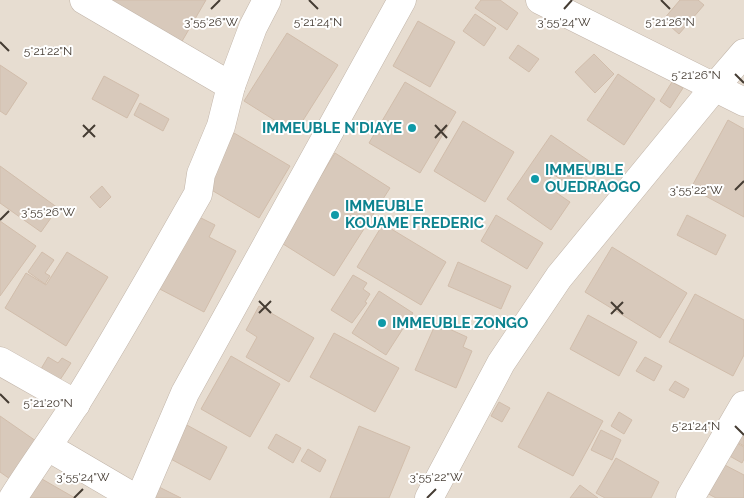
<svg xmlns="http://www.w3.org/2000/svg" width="744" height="498" font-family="Raleway,sans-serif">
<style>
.residential{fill:#e7ddd1}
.building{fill:#d8c9bb;stroke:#d1bdab}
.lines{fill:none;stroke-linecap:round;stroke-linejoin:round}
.minor-casing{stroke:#c2b5a9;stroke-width:29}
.minor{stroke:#fff;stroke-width:28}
.ticks{fill:none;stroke:#453c33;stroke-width:2}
.culture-dot{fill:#0f9aa8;stroke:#fff;stroke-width:2}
.labels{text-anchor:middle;stroke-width:4;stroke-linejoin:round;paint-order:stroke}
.culture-label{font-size:15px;font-weight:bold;fill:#0d838f;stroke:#fff;text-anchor:start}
.ticks-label{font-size:12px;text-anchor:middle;fill:#453c33;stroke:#fff;stroke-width:4;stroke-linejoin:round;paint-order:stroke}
</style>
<rect width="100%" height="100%" fill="#f3ece4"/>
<!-- residential -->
<rect class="residential" x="0" y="0" width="744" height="498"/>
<!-- building -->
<g class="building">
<polygon points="109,0 206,0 181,43"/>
<polygon points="481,0 500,0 518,13 507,30 475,8"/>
<polygon points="680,0 698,0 704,5 679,34 663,20"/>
<polygon points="475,14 496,28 484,46 463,31"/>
<polygon points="418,21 455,42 430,87 393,66"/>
<polygon points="287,33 338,65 295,133 244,101"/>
<polygon points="518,45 539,59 529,72 509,58"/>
<polygon points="594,54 614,74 595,93 575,72"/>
<polygon points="0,65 27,83 6,115 0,111"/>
<polygon points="618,74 655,99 624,145 587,120"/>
<polygon points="104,76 139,95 127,118 92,99"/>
<polygon points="405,82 456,112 420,173 369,143"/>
<polygon points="672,82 683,88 670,108 660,101"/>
<polygon points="140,103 169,119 163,131 134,115"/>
<polygon points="728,120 744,129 744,217 691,188"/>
<polygon points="463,121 514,152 485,202 434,171"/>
<polygon points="234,133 290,166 259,218 203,185"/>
<polygon points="551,135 592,163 574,189 553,174 545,185 570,202 551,230 507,199"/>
<polygon points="335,153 390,188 334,276 280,242"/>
<polygon points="0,166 58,208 41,232 0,203"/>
<polygon points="102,186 111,197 100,208 90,197"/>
<polygon points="191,213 215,225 209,237 236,251 204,312 152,285"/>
<polygon points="496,215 543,243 527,269 481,241"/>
<polygon points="687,215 726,235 716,255 677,235"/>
<polygon points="0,221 36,246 0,296"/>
<polygon points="383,224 446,262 421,305 357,267"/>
<polygon points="612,247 687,293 660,338 585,292"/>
<polygon points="42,252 54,260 45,273 50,276 45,284 28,272"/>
<polygon points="67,252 108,277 66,346 5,308 26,273 46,285"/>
<polygon points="458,262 511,286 501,309 448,286"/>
<polygon points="353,275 367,283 363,289 370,294 365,302 367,303 352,323 331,310"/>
<polygon points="379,291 413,313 386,355 352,333"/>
<polygon points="695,294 744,320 744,355 733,376 669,342"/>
<polygon points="259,306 314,338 289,382 246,357 257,337 246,330"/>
<polygon points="588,315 637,342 619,376 570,349"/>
<polygon points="436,323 467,337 463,347 472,351 456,388 415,370"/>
<polygon points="334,333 399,368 375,412 310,377"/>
<polygon points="231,356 280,384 250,437 201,409"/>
<polygon points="48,357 58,363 62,358 71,363 56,386 38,374"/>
<polygon points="645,357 662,366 654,381 636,371"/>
<polygon points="675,381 689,389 684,398 669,390"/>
<polygon points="548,392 603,421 573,476 518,447"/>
<polygon points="499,402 510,408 502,422 491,416"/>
<polygon points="619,412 632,420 624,434 611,426"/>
<polygon points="0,416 36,441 10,479 0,472"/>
<polygon points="744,423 744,446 734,440"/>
<polygon points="185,424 227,447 210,480 167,457"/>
<polygon points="359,426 410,447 389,498 330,498"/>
<polygon points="601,430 621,440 612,460 591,450"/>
<polygon points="276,434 301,448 293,463 268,448"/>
<polygon points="733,441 744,447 744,459 742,463 726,454"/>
<polygon points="308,449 326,460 320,472 301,461"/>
<polygon points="616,458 659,482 651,498 605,498 596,493"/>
<polygon points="719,462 744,475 744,498 716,498 703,491"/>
<polygon points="35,475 75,498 23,498"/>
<polygon points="580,485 598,498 570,498"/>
<polygon points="159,487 181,498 153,498"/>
</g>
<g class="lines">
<!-- minor casing -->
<g class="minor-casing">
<g id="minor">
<polyline points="84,0 231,86"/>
<polyline points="540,0 744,102"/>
<polyline points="0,361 76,404"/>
<polyline points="48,447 135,498"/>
<path d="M 13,498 C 33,466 56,435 76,403 C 119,334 158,264 198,194 L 201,174 L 221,126 L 231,86 L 253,27 L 267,0"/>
<polyline points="140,498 185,393 402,0"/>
<polyline points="429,498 501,363 559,277 714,88 744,53"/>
<polyline points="690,498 744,405"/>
</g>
</g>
<!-- minor -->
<use href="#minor" class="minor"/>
</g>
<!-- ticks -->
<path class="ticks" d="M 309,0 L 318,9M 661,0 L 670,9M 211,9 L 220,0M 564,9 L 572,0M 0,42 L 9,51M 735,74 L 744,83M 83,125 L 95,137M 435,125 L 447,138M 83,137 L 95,125M 435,138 L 447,125M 735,190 L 744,181M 0,220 L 9,211M 259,301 L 271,313M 611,302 L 623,314M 259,313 L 271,301M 611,314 L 623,302M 0,394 L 9,403M 735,426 L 744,435M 74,498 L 83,489M 427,498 L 436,489"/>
<!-- markers -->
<g class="culture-dot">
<circle cx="412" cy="128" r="5"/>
<circle cx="535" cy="179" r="5"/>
<circle cx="335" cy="215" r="5"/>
<circle cx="382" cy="323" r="5"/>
</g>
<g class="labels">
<!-- culture labels -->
<g class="culture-label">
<text x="402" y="133" text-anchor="end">IMMEUBLE N'DIAYE</text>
<text x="545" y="175">IMMEUBLE<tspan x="545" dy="17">OUEDRAOGO</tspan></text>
<text x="345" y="211">IMMEUBLE<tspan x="345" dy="17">KOUAME FREDERIC</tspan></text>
<text x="392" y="328">IMMEUBLE ZONGO</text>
</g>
</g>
<g class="ticks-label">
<text x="211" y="26">3°55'26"W</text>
<text x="318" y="26">5°21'24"N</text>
<text x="564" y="26">3°55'24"W</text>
<text x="670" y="26">5°21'26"N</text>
<text x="48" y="55">5°21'22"N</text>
<text x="696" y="79">5°21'26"N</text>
<text x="696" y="194">3°55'22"W</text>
<text x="48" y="216">3°55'26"W</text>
<text x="48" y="407">5°21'20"N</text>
<text x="696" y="430">5°21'24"N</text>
<text x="83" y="481">3°55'24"W</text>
<text x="436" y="481">3°55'22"W</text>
</g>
</svg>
